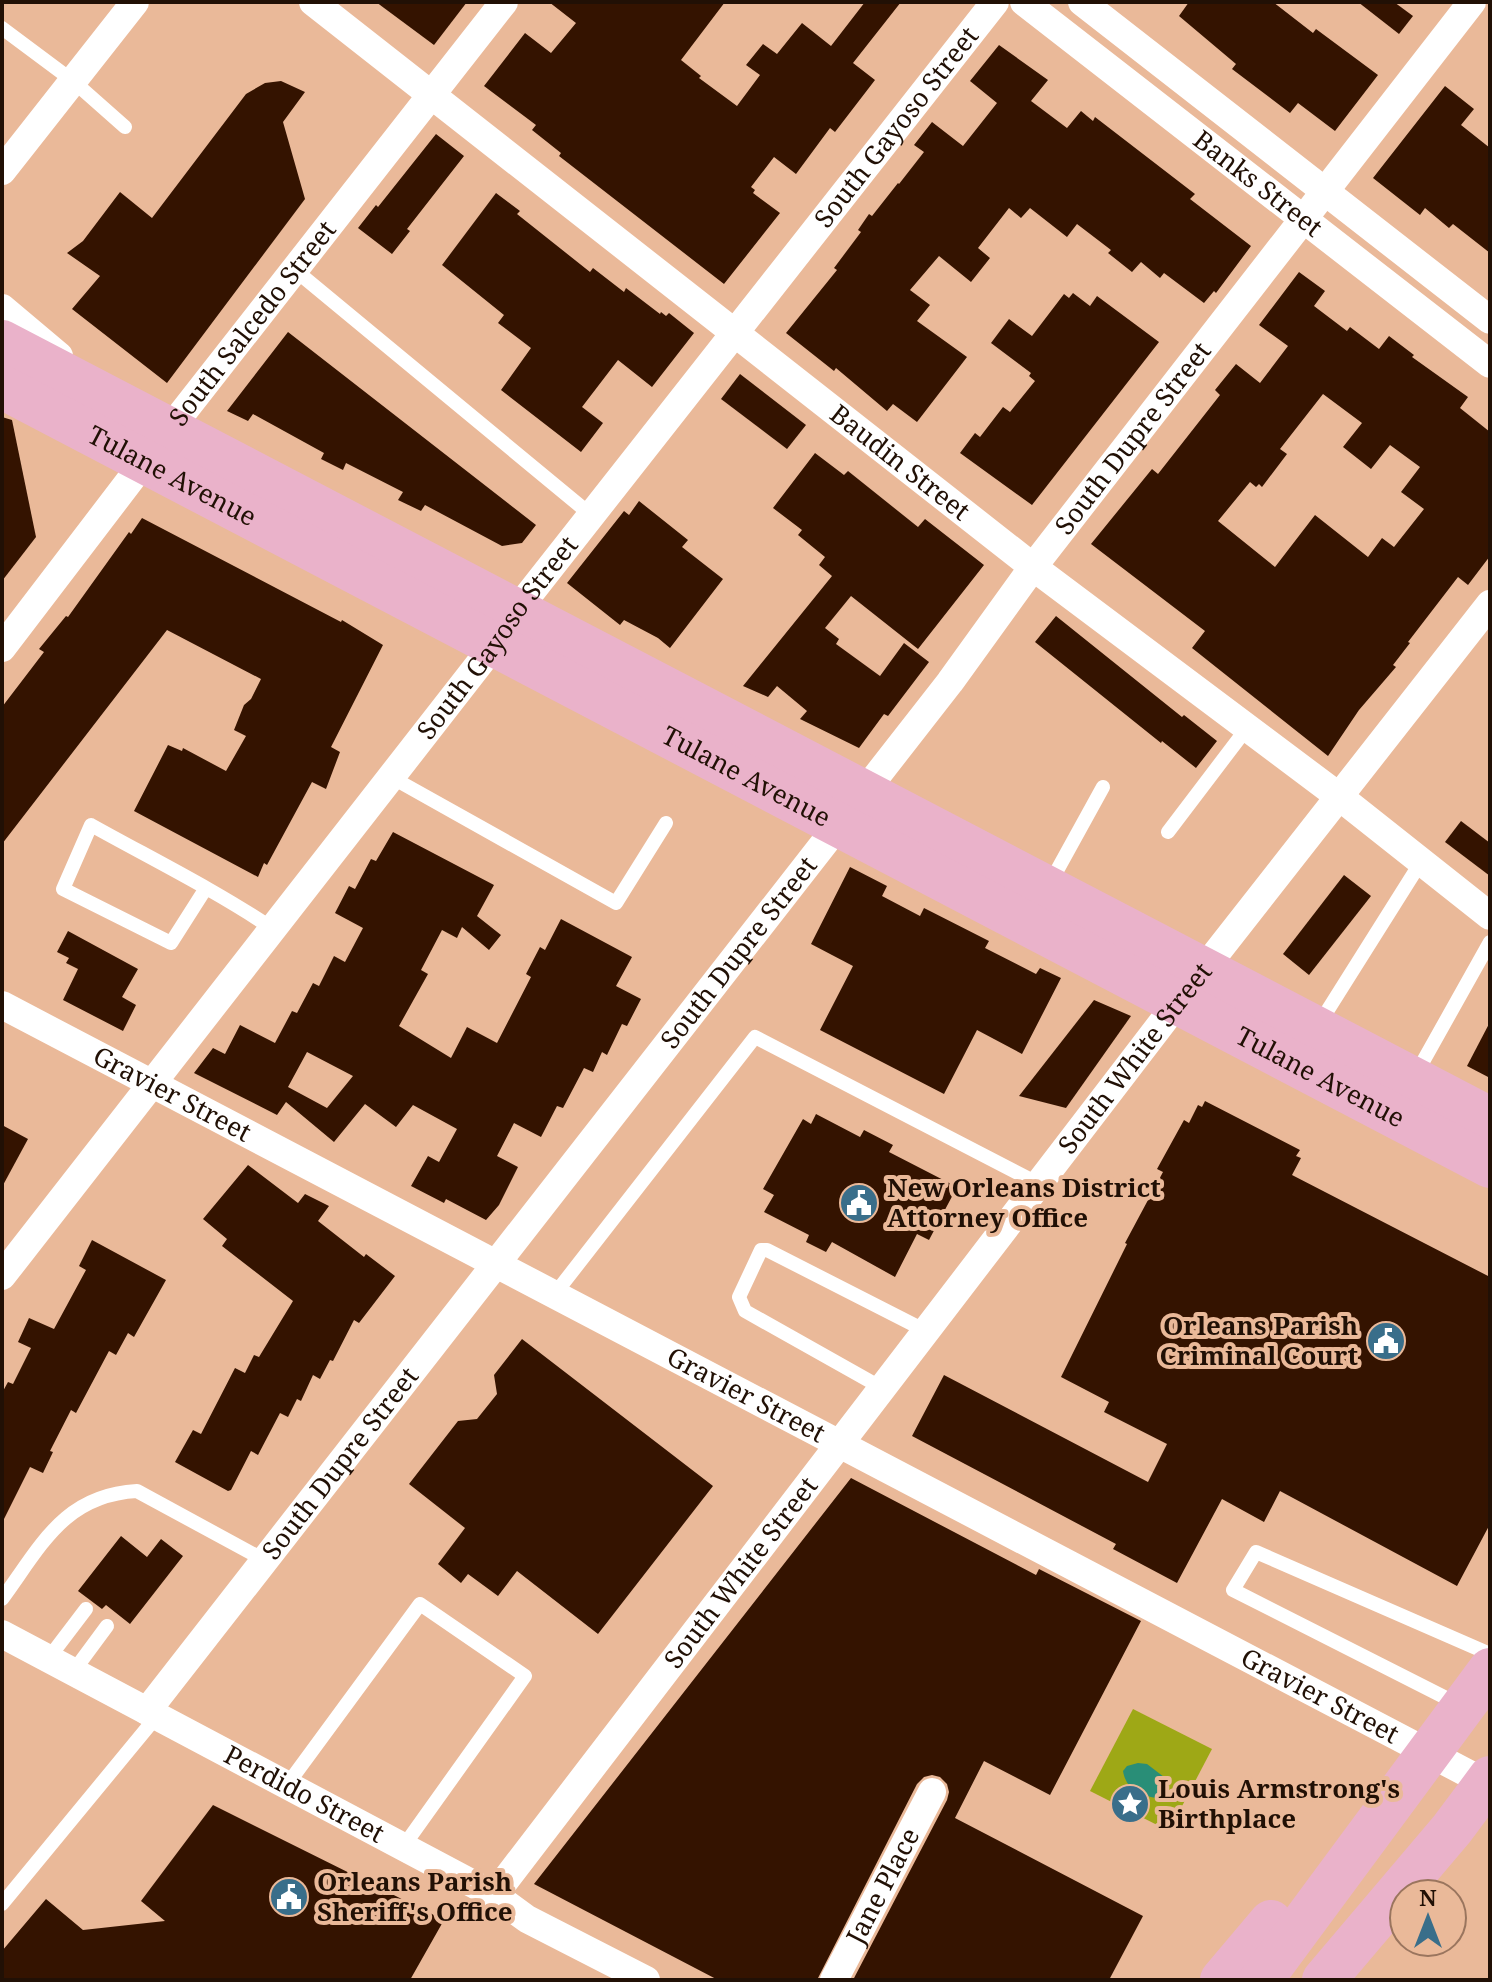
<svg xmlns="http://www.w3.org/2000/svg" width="1492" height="1982" font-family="'Noto Serif',serif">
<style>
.green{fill:#9ea816}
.water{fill:#298e77}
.building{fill:#341300;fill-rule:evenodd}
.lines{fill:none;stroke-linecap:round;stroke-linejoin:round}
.lane{stroke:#fff;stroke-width:14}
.street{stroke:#fff;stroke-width:28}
.primary{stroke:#eab2ca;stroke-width:44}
.labels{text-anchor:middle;stroke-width:8;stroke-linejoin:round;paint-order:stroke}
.street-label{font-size:26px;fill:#211005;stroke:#eab999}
.poi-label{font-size:26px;font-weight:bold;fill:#211005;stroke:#eab999;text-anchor:start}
</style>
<rect width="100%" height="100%" fill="#eab999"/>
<!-- green -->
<polygon class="green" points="1133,1709 1212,1749 1169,1831 1090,1791"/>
<!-- water -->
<path class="water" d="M 1138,1763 L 1147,1764 L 1164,1777 L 1164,1793 L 1156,1798 C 1139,1795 1126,1789 1123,1771 L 1127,1766 Z"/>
<!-- building -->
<g class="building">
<polygon points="376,2 467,2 434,45"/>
<polygon points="549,2 725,2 681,60 701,76 699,78 737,106 760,75 746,65 763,44 777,54 802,23 831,46 865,2 901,2 853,63 875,80 835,132 830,128 796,174 774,157 751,187 755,190 753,193 780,213 724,284 559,156 561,153 532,130 536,125 484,86 525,33 551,53 576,23"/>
<polygon points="1189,2 1273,2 1313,33 1316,29 1378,75 1335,131 1298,103 1290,113 1232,69 1236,64 1179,16"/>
<polygon points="1358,2 1394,2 1413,16 1399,34"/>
<polygon points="999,45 1048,80 1031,101 1067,128 1081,111 1093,121 1095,117 1195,194 1190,199 1251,246 1216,293 1214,291 1204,303 1164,273 1160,278 1141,262 1132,272 1108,253 1111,250 1077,224 1067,237 1030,208 1021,218 1009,208 978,248 990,258 971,282 939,256 910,290 930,305 917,321 967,357 917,422 893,404 887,411 836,368 834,371 786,333 837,270 834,268 861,232 858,230 869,214 872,216 898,183 899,184 924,152 914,145 932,122 963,146 997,103 970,81"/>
<polygon points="281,81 305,92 283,122 305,199 167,383 72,309 100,276 67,253 83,241 120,192 152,218 246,94 265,83"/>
<polygon points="1445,86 1474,109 1461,125 1490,148 1490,253 1453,224 1449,228 1425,208 1420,215 1373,178"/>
<polygon points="436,134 464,156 407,229 410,231 392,254 358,228 376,205 378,207"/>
<polygon points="496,193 520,211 517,214 590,272 593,268 624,292 626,288 660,314 661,312 666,316 669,313 694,333 652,387 618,360 582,407 603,423 581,452 501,390 531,348 498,323 504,315 442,265"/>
<path d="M 1299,272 L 1325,291 L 1314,306 L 1347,331 L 1350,327 L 1379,349 L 1389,336 L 1414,355 L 1412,357 L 1468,397 L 1460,408 L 1490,432 L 1490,556 L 1468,585 L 1458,577 L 1408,642 L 1410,643 L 1393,665 L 1396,667 L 1359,710 L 1328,756 L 1192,648 L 1205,631 L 1091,544 L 1152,469 L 1158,474 L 1220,395 L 1215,390 L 1236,364 L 1260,383 L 1288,346 L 1259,325 ZM 1323,394 L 1362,423 L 1343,447 L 1371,469 L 1390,445 L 1420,467 L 1401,492 L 1424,509 L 1394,547 L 1382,538 L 1368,557 L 1315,515 L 1275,567 L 1218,521 L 1250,482 L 1256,487 L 1259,484 L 1262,487 L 1287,454 L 1280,449 Z"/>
<polygon points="1073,293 1090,306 1097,296 1159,342 1032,505 960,453 975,433 980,437 1003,407 1010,412 1035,381 1029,376 1031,373 991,343 1009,319 1032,336 1064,294 1069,298"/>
<polygon points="288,332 536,525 522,543 502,546 425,505 421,511 398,500 403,492 346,463 343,470 321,459 324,453 253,414 248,421 227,411"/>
<polygon points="740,374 806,425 787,449 721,399"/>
<polygon points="2,417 12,420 36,537 2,581"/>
<polygon points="815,453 844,475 848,471 918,527 925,519 984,565 918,649 851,596 825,628 839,639 836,644 880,676 904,643 929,662 888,716 884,714 859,748 800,719 807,711 777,686 768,697 743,686 832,576 819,565 825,557 798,535 802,530 773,508"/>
<polygon points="639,501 688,540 682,547 723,579 670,648 658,638 624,620 620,625 567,583 624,511 629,515"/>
<polygon points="142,518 341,622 342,620 383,645 331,747 340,752 326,789 312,782 267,865 264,863 258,877 134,811 168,745 182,751 183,748 226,771 246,736 234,730 244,705 251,699 261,679 167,630 2,844 2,707 44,652 39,649 66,616 68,617 129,532 131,534"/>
<polygon points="1056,616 1182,717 1184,715 1217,741 1196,768 1162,741 1161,743 1035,642"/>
<polygon points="1461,821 1490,843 1490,876 1445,842"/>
<path d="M 393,832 L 494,885 L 477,916 L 501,935 L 489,950 L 462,927 L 457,938 L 442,930 L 421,970 L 428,974 L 399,1026 L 451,1058 L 467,1027 L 497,1043 L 531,977 L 526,974 L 540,947 L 545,950 L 561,919 L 632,957 L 616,986 L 641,999 L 627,1026 L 622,1024 L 607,1055 L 602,1052 L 593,1072 L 584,1068 L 563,1108 L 557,1106 L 541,1137 L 514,1123 L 497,1156 L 518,1167 L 499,1205 L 486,1220 L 446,1199 L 444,1203 L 411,1186 L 428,1156 L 439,1162 L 457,1129 L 413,1105 L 396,1127 L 365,1104 L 334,1142 L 286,1102 L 277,1115 L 194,1073 L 213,1048 L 225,1054 L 240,1025 L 275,1043 L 292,1011 L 297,1013 L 313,983 L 319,986 L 334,956 L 345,962 L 363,928 L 335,913 L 349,886 L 355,889 L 371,859 L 376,861 ZM 307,1052 L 353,1076 L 327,1108 L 288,1087 Z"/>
<polygon points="850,867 887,886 882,896 920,916 924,908 989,941 985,948 1036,974 1040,968 1061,978 1022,1054 977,1030 944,1094 820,1030 853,966 811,944"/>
<polygon points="1344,875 1371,896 1309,975 1283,954"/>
<polygon points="68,931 138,969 122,997 136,1005 123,1031 63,1000 78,969 66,963 69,958 57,952"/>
<polygon points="1094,1000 1131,1016 1066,1108 1019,1096"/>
<polygon points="1490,1022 1490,1078 1467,1066"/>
<polygon points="1205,1101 1300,1150 1296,1156 1301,1158 1292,1175 1490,1277 1490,1524 1457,1586 1280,1491 1264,1522 1222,1499 1177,1583 1113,1549 1116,1544 912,1436 944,1375 1148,1482 1167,1444 1104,1412 1109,1402 1061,1377 1127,1244 1125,1243 1163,1172 1157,1169 1184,1120 1189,1123 1198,1105 1202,1107"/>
<polygon points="816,1114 860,1137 864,1130 893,1145 889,1152 957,1187 929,1240 917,1234 895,1277 832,1242 826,1252 806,1242 809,1235 764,1212 774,1195 763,1189 803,1119 811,1124"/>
<polygon points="2,1125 28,1139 2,1187"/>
<polygon points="248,1165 298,1203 305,1194 329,1206 318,1221 364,1257 366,1254 395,1276 359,1323 354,1320 333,1361 330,1360 320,1379 313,1375 301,1401 297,1399 288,1417 280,1413 258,1455 251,1451 231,1490 228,1491 175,1462 193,1430 201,1434 235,1368 245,1373 254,1355 259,1357 293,1301 222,1246 227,1239 203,1219"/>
<polygon points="92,1240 166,1280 134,1337 128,1333 116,1355 109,1351 76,1413 71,1410 50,1451 53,1452 43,1473 30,1467 2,1523 2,1393 8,1382 13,1384 31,1348 18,1342 29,1318 54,1329 86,1270 79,1266"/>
<polygon points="522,1339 713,1486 598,1634 517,1571 498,1596 468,1574 461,1583 438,1564 465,1528 409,1484 458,1421 477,1419 497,1394 494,1375"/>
<polygon points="851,1478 1036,1575 1039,1569 1141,1621 1050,1795 984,1761 955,1818 1143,1916 1109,1980 853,1980 947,1800 949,1792 947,1784 940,1777 932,1775 924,1777 917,1784 817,1980 718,1980 534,1884"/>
<polygon points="121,1536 147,1557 161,1539 183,1556 130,1624 106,1605 102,1609 78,1591"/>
<polygon points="213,1805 444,1920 410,1980 2,1980 2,1951 46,1899 83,1930 165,1921 141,1901"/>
</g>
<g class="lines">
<!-- lane -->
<g class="lane">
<polyline points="2,28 73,81 125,127"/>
<polyline points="295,270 591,515"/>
<polyline points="391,777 616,903 666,823"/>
<polyline points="1168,832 1247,728"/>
<polyline points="1049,885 1103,787"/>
<path d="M 206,888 L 171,943 L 63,889 L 91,825 C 152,859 215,890 273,929"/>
<polyline points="1319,1024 1421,862"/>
<polyline points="1416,1074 1490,942"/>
<polyline points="554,1295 755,1037 1039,1184"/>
<polyline points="882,1388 745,1311 739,1297 761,1250 767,1250 926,1331"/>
<path d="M 2,1599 C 41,1546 64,1495 137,1491 L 264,1560"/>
<polyline points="48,1659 86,1609"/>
<polyline points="73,1672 107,1626"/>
<polyline points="1458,1704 1233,1590 1256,1552 1490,1654"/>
<polyline points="287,1785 420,1604 525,1676 403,1847"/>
<polyline points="2,1904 157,1716"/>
</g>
<!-- street -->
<g class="street">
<path id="s1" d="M 313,2 L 1033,567 L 1341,798 L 1490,916"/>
<path id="s2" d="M 1024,2 L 1490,364"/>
<polyline points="1082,2 1490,320"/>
<polyline points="2,171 135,2"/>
<polyline points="2,308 59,356"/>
<path id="s3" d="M 2,648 L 144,462 L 504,2"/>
<path id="s4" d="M 2,1005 L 1490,1785"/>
<path id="s5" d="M 2,1276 L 494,645 L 516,611 L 995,2"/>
<path id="s6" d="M 2,1634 L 494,1895 L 527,1919 L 646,1980"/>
<path id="s7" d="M 147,1711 L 950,682 L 1033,567 L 1472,2"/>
<path id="s8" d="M 494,1895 L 1178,1002 L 1490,604"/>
<path id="s9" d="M 834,1980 L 932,1792"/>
</g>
<!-- primary -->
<g class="primary">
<polyline points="2,342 1490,1119"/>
<path id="s10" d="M 2,387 L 1490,1166"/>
<polyline points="1222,1980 1271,1922"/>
<polyline points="1261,1980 1490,1670"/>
<polyline points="1324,1980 1452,1829 1490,1778"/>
</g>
</g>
<!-- icons -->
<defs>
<g id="civic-disc" transform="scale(2)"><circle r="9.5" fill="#396e8a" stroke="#eab999"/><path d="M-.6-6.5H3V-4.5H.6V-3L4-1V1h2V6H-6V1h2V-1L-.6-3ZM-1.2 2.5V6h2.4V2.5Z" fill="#fff"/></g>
<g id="sight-disc" transform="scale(2)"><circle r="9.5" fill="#396e8a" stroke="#eab999"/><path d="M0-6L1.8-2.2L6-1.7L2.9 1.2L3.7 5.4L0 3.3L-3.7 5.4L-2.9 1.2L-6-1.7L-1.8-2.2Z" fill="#fff"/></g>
</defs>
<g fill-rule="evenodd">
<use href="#civic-disc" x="859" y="1203"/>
<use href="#civic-disc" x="1386" y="1341"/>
<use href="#sight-disc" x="1130" y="1804"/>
<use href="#civic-disc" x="289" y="1897"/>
</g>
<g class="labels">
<!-- street labels -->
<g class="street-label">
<text dy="9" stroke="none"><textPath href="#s5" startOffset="1456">South Gayoso Street</textPath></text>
<text dy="9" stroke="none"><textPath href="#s2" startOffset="296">Banks Street</textPath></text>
<text dy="9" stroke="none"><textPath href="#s3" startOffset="410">South Salcedo Street</textPath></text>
<text dy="9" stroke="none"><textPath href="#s7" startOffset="1610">South Dupre Street</textPath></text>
<text dy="9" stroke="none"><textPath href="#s1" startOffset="746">Baudin Street</textPath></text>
<text dy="9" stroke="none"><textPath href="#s10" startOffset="192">Tulane Avenue</textPath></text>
<text dy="9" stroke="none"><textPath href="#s5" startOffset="808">South Gayoso Street</textPath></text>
<text dy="9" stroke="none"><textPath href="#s10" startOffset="840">Tulane Avenue</textPath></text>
<text dy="9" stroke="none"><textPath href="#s7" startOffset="962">South Dupre Street</textPath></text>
<text dy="9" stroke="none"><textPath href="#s8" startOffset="1054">South White Street</textPath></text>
<text dy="9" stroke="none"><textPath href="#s10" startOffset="1488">Tulane Avenue</textPath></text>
<text dy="9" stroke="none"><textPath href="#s4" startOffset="192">Gravier Street</textPath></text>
<text dy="9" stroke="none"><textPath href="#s4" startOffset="840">Gravier Street</textPath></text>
<text dy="9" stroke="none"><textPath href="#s7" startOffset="314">South Dupre Street</textPath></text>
<text dy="9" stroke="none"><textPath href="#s8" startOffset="406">South White Street</textPath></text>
<text dy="9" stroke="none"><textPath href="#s4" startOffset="1488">Gravier Street</textPath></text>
<text dy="9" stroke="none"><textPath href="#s6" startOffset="342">Perdido Street</textPath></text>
<text dy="9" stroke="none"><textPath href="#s9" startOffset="106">Jane Place</textPath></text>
</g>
<!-- poi labels -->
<g class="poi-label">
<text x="887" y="1197">New Orleans District<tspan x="887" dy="30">Attorney Office</tspan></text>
<text x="1358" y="1335" text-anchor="end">Orleans Parish<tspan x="1358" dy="30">Criminal Court</tspan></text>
<text x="1158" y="1798">Louis Armstrong's<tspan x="1158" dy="30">Birthplace</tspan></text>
<text x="317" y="1891">Orleans Parish<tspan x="317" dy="30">Sheriff's Office</tspan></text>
</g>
</g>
<!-- border -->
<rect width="1492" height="1982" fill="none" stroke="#211005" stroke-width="8"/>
<!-- north arrow -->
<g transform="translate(1428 1918)"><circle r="38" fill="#eab999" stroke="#9a755e" stroke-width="2"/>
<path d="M0-6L14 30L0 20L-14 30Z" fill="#396e8a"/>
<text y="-12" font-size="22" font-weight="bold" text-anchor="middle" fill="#211005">N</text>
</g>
</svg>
